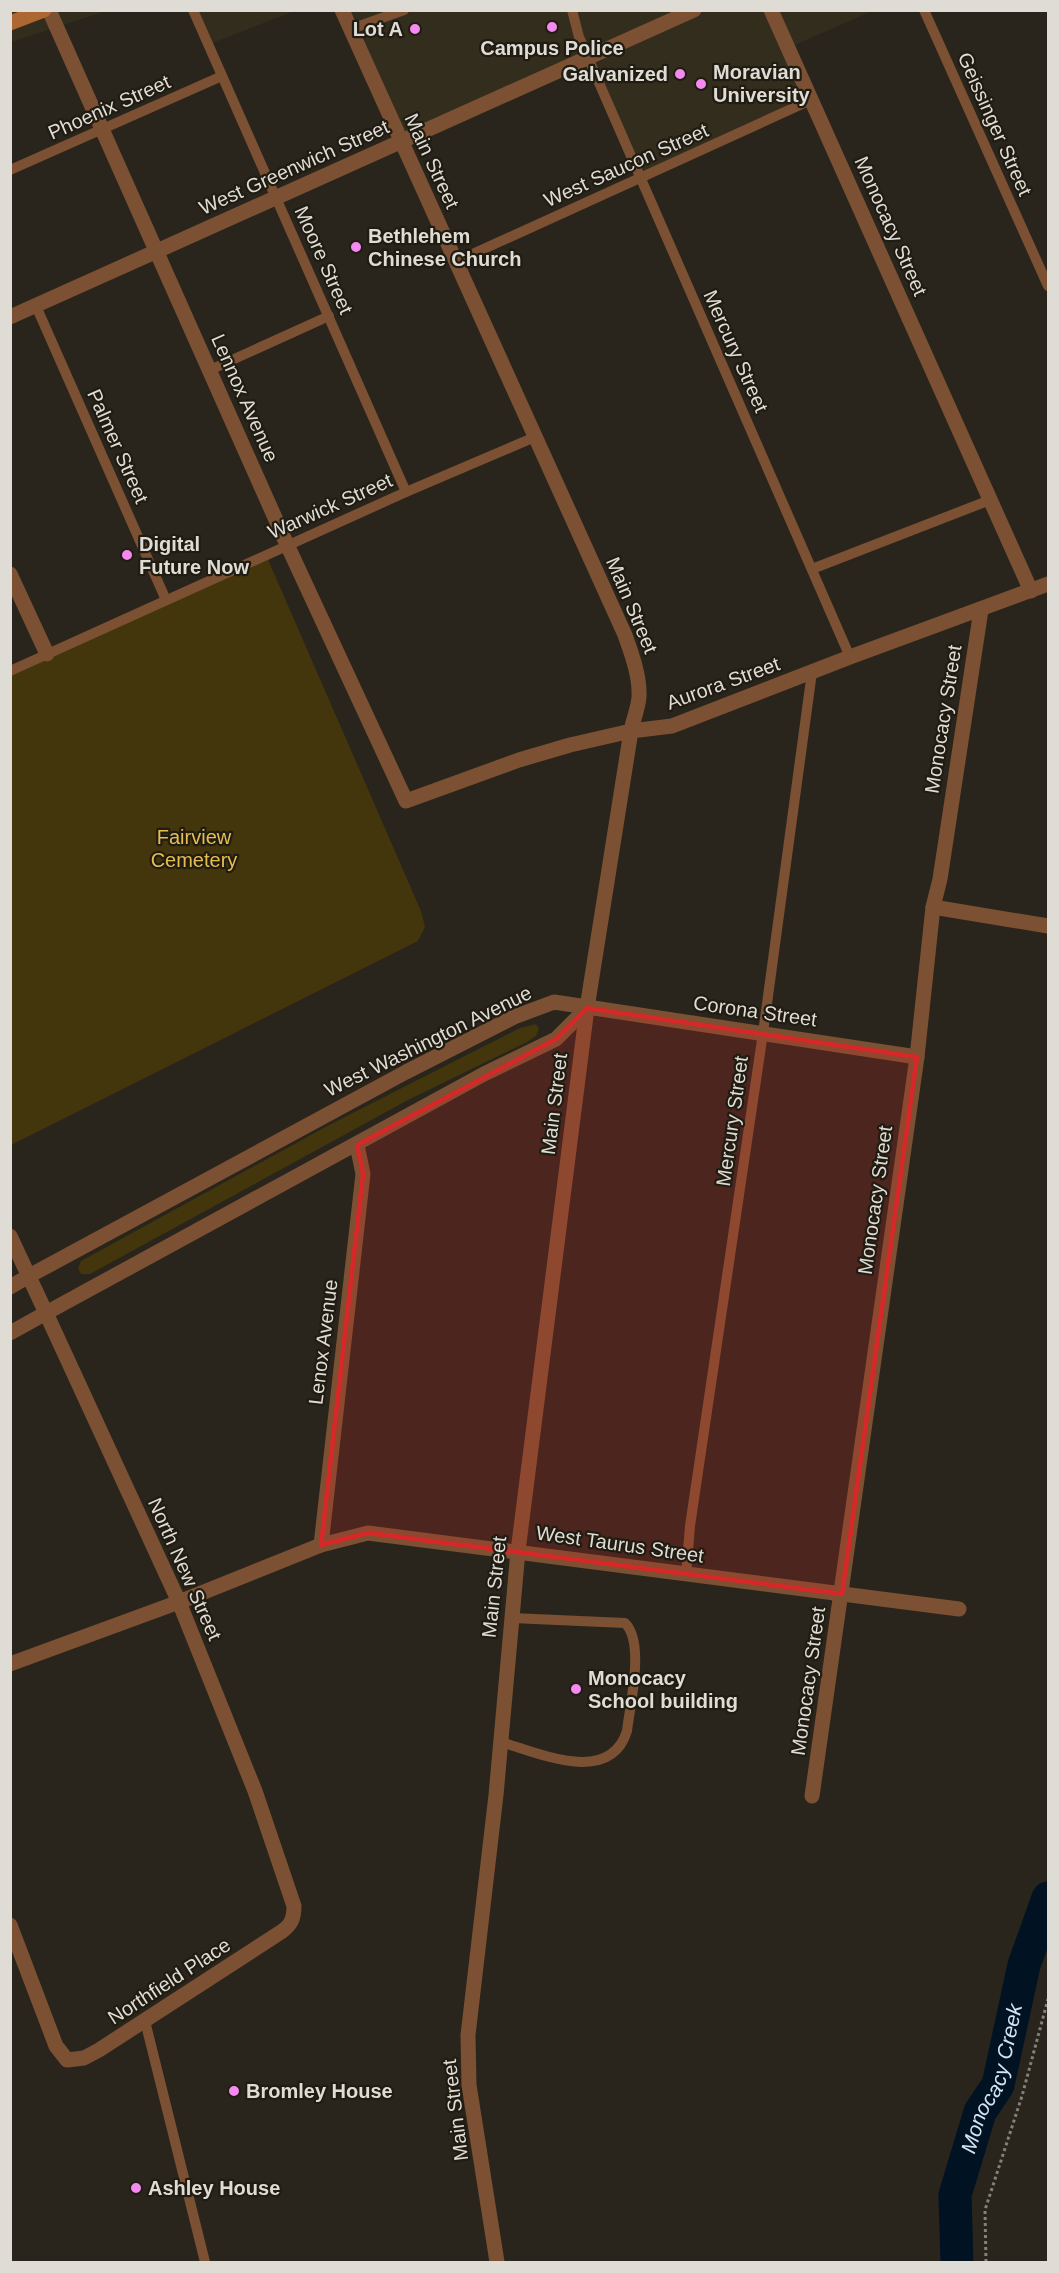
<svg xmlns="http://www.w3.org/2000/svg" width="1059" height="2273" font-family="Arial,sans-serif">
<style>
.built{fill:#332d1d}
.green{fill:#43350c}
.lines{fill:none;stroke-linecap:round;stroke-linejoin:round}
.river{stroke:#011323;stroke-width:33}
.path{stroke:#85817a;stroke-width:3;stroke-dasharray:3 3;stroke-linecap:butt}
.service{stroke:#7c5032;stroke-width:10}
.minor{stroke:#7c5032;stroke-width:15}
.tertiary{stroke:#7c5032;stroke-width:15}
.secondary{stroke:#ad6732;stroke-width:15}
.marked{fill:#d62828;fill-opacity:0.2;stroke:#d62828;stroke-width:4.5;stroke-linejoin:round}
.poi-dot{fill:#f489ef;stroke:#201c12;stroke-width:2}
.labels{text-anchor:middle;stroke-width:4.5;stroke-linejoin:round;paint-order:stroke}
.poi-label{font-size:20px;font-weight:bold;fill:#dfdcd6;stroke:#201c12;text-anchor:start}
.street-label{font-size:20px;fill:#dfdcd6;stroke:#201c12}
.park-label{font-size:20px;fill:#e6be50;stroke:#201c12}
.water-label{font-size:21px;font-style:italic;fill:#d3e5f3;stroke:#201c12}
</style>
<rect width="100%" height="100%" fill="#29251c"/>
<!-- built -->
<g class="built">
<polygon points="11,10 106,11 11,42"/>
<polygon points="195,11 294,11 210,44"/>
<polygon points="344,11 872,11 788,48 811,100 641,178 588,59 400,142"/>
</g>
<!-- green -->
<g class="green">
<polygon points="266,555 421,911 425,927 418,941 11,1145 11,671"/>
<polygon points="536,1024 539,1029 536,1036 527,1042 408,1100 90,1274 81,1274 78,1268 81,1261 331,1124 520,1028"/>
</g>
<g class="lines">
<!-- river -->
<path class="river" id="s1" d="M 957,2262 L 955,2195 L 980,2112 L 998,2085 L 1024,1965 L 1048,1898"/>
<!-- path -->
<polyline class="path" points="986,2262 985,2210 1022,2096 1048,1999"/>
<!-- service -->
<g class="service">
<polyline points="193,10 406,492"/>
<polyline points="572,10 579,37 850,657"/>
<polyline points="924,10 1048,286"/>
<polyline points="351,29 404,10"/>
<polyline points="10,170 222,76"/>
<polyline points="455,262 811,100"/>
<polyline points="36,306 166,600"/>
<polyline points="210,370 329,316"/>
<polyline points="812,569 990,500"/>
<polyline points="10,671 406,492 535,437"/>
<polyline points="686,1575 690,1526 763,1033 812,672"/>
<path d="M 501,1742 C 539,1753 610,1786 627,1731 C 630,1704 645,1642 625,1623 L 512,1618"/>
<polyline points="145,2021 205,2262"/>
</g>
<!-- minor -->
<g class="minor">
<polyline points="49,10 284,538 406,801 519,760 570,745 631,731 672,726 850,657 1048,584"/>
<path d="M 342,10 L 625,635 C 632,655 640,676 639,697 C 638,709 633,720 631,731 L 587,1008 L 518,1551 L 496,1795 L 468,2035 L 469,2085 L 497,2262"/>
<polyline points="771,10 1031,591"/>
<polyline points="10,317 694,10"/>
<polyline points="10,574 47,654"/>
<polyline points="933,907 1048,926"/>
<polyline points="29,1276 406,1072 514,1017 554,1002 917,1057"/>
<polyline points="321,1545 363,1174 357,1145"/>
<polyline points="10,1664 179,1602 321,1545 368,1533 959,1609"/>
<polyline points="812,1796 917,1057 933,907 940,879 981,610"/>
<path d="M 10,1925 L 56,2046 L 67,2060 L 84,2058 L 99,2050 L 281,1932 C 291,1925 294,1919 294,1906 L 255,1791 L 179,1602 L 46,1313 L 484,1074 L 556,1039 L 587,1008"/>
</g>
<!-- tertiary -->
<g class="tertiary">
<polyline points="10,1236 46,1313 10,1333"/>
<polyline points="10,1287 29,1276"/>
</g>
<!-- secondary -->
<polyline class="secondary" points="10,23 44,10"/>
</g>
<!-- marked area -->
<path class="marked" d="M 587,1008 L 917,1057 L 842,1594 L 368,1533 L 321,1545 L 363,1174 L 357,1145 L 556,1039 Z"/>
<!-- markers -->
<g class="poi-dot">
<circle cx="552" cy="27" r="6"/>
<circle cx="415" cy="29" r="6"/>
<circle cx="680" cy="74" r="6"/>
<circle cx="701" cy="84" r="6"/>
<circle cx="356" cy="247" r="6"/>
<circle cx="127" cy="555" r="6"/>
<circle cx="576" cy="1689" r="6"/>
<circle cx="234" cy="2091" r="6"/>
<circle cx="136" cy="2188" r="6"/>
</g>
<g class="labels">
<!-- poi labels -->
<g class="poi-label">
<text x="403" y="36" text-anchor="end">Lot A</text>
<text x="552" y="55" text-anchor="middle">Campus Police</text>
<text x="713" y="79">Moravian<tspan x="713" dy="23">University</tspan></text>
<text x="668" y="81" text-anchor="end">Galvanized</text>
<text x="368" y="243">Bethlehem<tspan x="368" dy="23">Chinese Church</tspan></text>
<text x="139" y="551">Digital<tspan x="139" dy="23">Future Now</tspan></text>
<text x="588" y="1685">Monocacy<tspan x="588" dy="23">School building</tspan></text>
<text x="246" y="2098">Bromley House</text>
<text x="148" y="2195">Ashley House</text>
</g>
<!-- street labels -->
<g class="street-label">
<text transform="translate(109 107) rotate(-24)" y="7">Phoenix Street</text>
<text transform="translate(995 124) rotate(66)" y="7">Geissinger Street</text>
<text transform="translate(432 161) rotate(65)" y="7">Main Street</text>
<text transform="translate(626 165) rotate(-24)" y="7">West Saucon Street</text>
<text transform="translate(294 167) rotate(-24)" y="7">West Greenwich Street</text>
<text transform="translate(891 226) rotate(66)" y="7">Monocacy Street</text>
<text transform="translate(324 260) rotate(66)" y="7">Moore Street</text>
<text transform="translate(736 351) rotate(66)" y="7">Mercury Street</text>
<text transform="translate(245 398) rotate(66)" y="7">Lennox Avenue</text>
<text transform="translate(118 446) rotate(66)" y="7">Palmer Street</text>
<text transform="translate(330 506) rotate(-24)" y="7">Warwick Street</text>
<text transform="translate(632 605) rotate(67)" y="7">Main Street</text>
<text transform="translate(723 683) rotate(-20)" y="7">Aurora Street</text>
<text transform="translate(943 719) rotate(-81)" y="7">Monocacy Street</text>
<text transform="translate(755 1011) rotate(8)" y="7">Corona Street</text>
<text transform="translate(428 1041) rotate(-26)" y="7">West Washington Avenue</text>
<text transform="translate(554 1104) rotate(-83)" y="7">Main Street</text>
<text transform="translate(732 1121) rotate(-82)" y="7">Mercury Street</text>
<text transform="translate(875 1200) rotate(-82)" y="7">Monocacy Street</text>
<text transform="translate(323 1342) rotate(-83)" y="7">Lenox Avenue</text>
<text transform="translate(620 1544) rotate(8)" y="7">West Taurus Street</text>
<text transform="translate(185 1569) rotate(66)" y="7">North New Street</text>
<text transform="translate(494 1587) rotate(-84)" y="7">Main Street</text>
<text transform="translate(808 1681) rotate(-82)" y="7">Monocacy Street</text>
<text transform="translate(169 1981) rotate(-33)" y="7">Northfield Place</text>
<text transform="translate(455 2110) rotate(-97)" y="7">Main Street</text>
</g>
<!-- park labels -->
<g class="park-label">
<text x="194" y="844">Fairview<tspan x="194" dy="23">Cemetery</tspan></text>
</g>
<!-- water labels -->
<g class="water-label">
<text dy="7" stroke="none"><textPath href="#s1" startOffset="190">Monocacy Creek</textPath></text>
</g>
</g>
<!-- border -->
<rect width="1059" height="2273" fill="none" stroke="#dfdcd6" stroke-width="24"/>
</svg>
